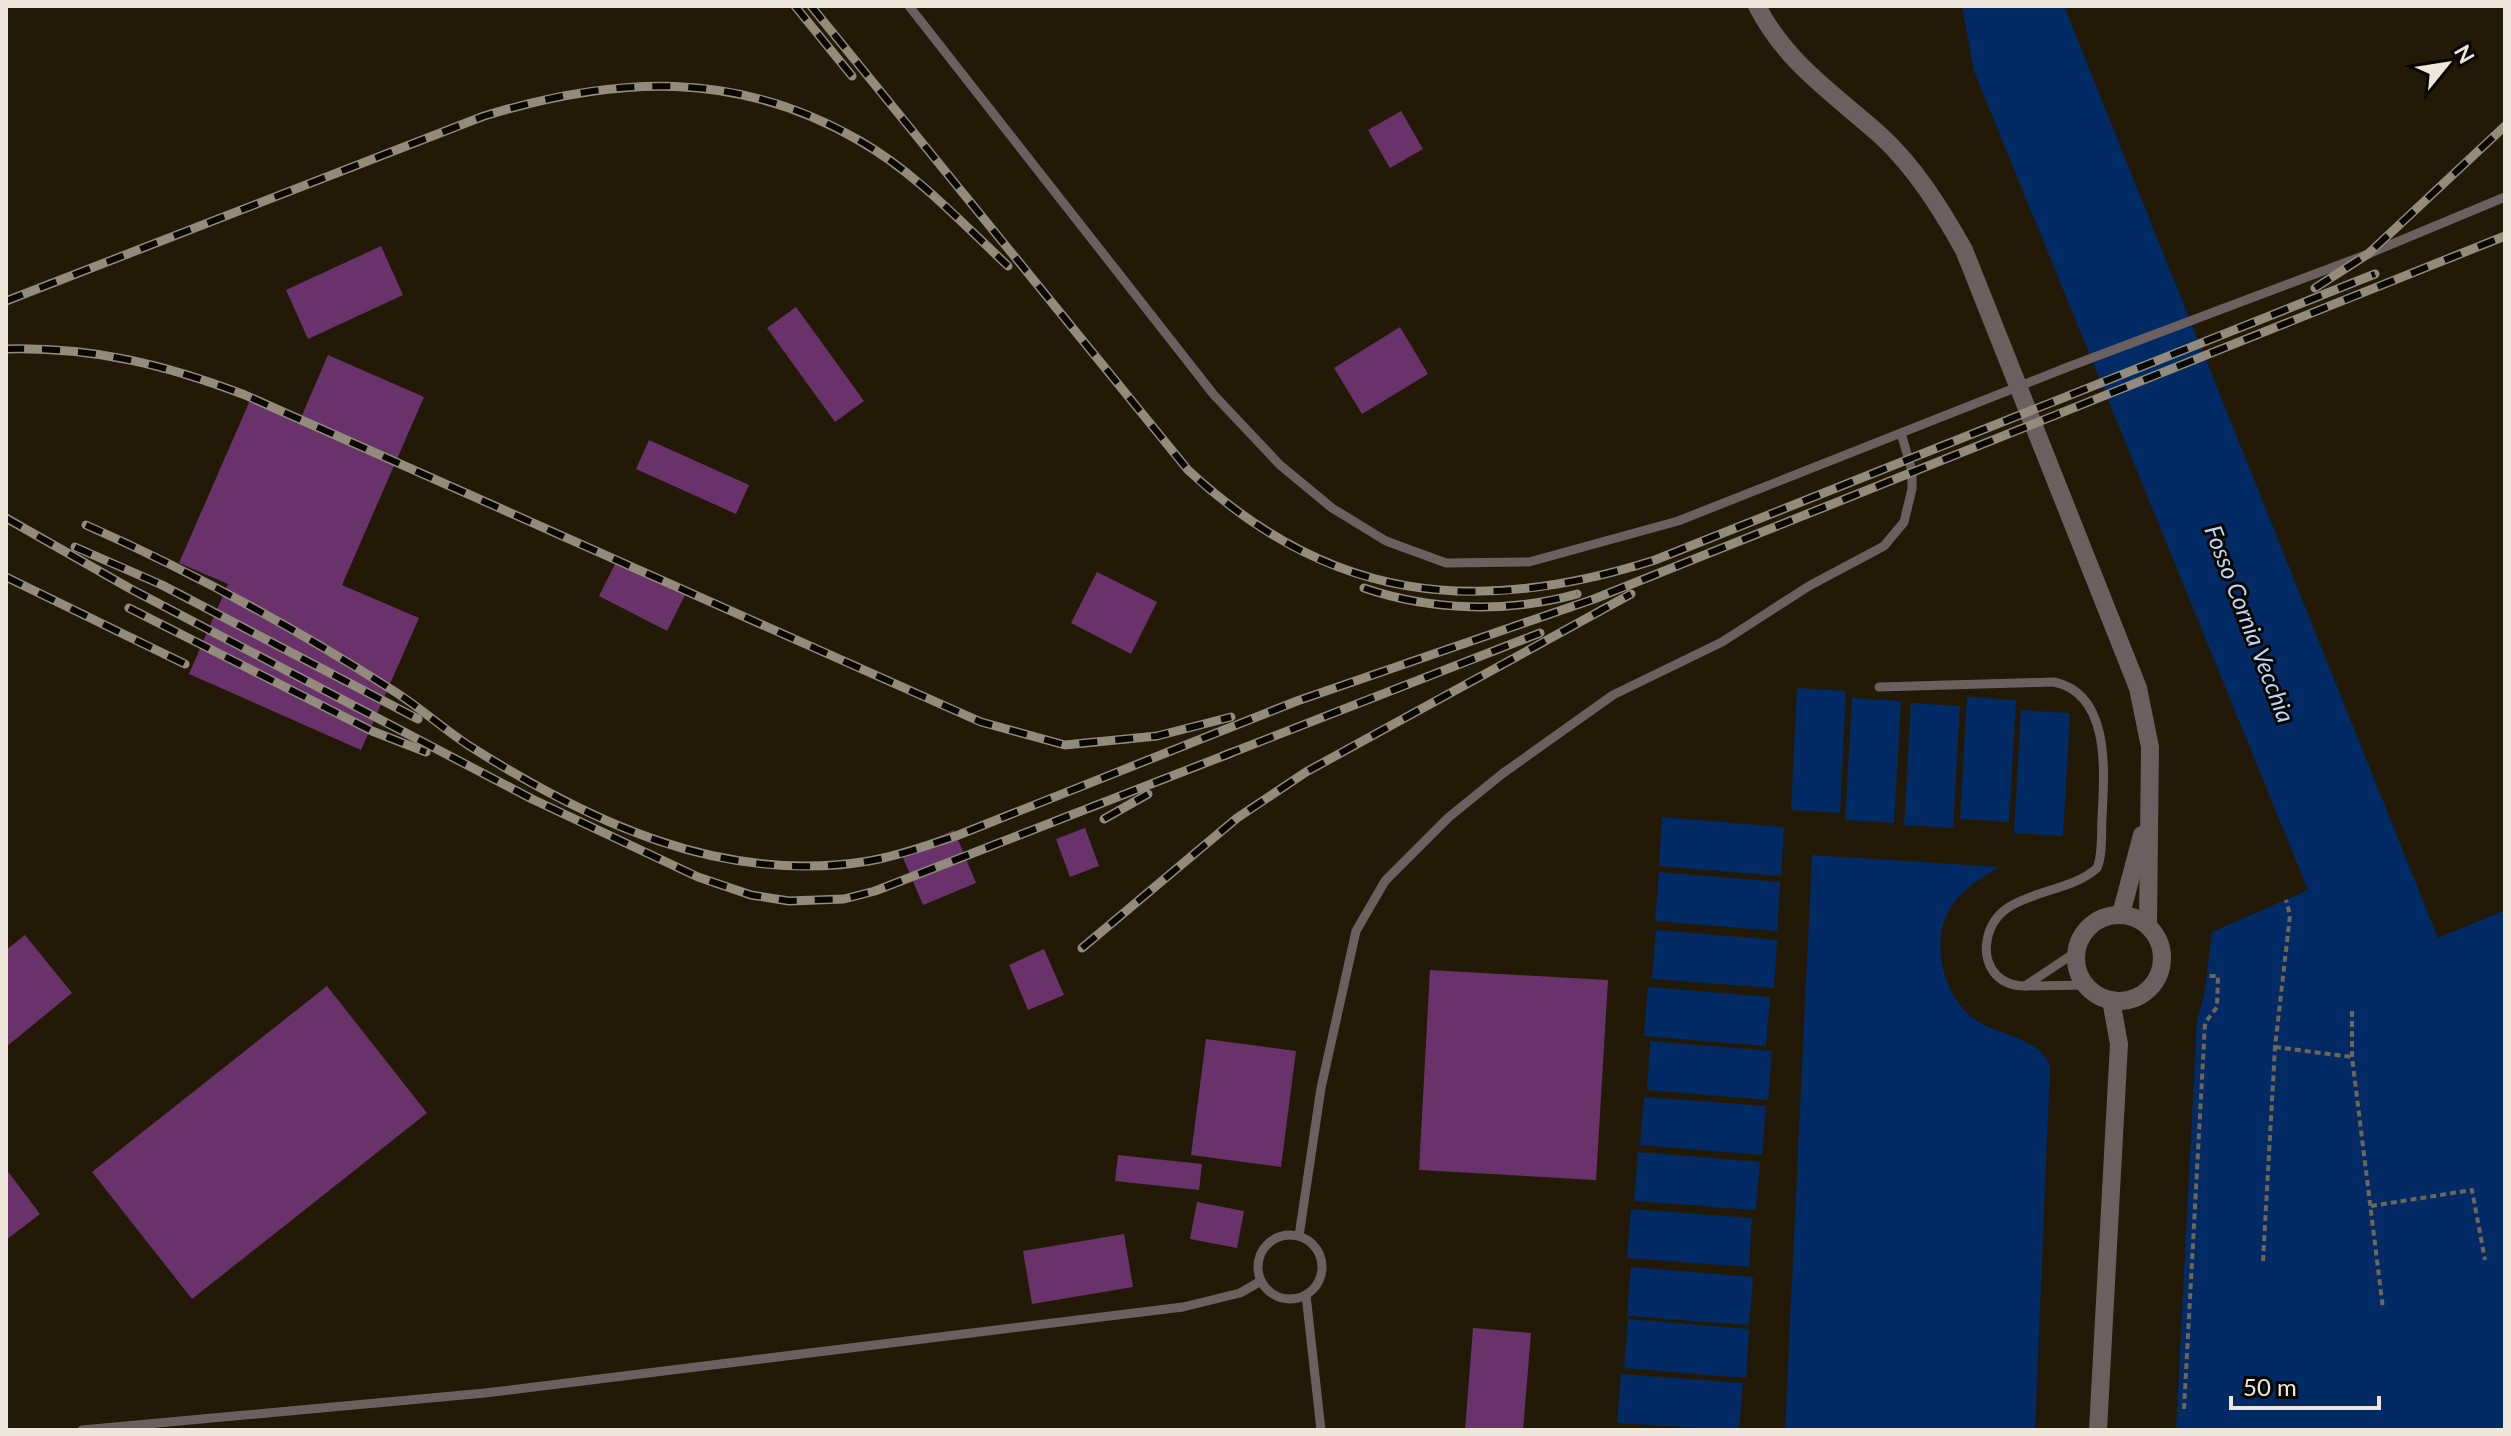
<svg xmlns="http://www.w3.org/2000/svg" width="2511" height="1436" font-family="Lato,sans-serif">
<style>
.water{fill:#022b65}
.building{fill:#6a326a}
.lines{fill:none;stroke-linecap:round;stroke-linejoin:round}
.path{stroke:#6e6755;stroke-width:4;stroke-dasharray:6 4;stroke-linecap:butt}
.lane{stroke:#6b5f60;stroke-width:9}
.street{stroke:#6b5f60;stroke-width:18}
.rail-casing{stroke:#938c7c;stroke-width:9}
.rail{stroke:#080601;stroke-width:6;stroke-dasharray:18;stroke-linecap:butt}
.labels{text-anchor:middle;stroke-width:6;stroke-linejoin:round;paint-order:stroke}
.water-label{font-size:24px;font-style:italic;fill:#bfd7fc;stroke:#080601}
</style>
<rect width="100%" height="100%" fill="#221a06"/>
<!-- water -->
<g class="water">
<polygon points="1962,6 2064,6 2438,938 2505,910 2505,1430 2176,1430 2197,1020 2204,996 2212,932 2308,890 1974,71"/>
<polygon points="1797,688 1846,691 1840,813 1791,810"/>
<polygon points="1967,697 2016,700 2009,822 1960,819"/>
<polygon points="1852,698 1901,701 1894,823 1845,820"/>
<polygon points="1911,703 1960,706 1953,828 1904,825"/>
<polygon points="2021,710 2070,713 2063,836 2014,833"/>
<polygon points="1662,817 1784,827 1781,876 1659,866"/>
<path d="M 1812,855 L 1999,867 C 1983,877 1967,886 1955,901 C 1929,933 1940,988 1969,1015 C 1994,1037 2037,1034 2050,1066 L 2035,1430 L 1785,1430 Z"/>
<polygon points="1659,872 1780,882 1777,931 1655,921"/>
<polygon points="1656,930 1777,940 1774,988 1652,979"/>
<polygon points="1648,987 1770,997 1766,1046 1644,1036"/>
<polygon points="1650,1041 1772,1051 1768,1100 1647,1090"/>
<polygon points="1644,1097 1766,1106 1762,1155 1640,1145"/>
<polygon points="1638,1152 1760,1162 1756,1210 1634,1201"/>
<polygon points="1631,1209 1752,1218 1749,1267 1627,1258"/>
<polygon points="1631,1267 1753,1277 1749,1325 1627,1316"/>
<polygon points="1628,1319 1749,1329 1746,1378 1624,1368"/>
<polygon points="1621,1374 1743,1383 1739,1430 1617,1423"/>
</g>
<!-- building -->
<g class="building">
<polygon points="1401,111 1423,149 1390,168 1368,130"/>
<polygon points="381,246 403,295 308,339 286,290"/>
<polygon points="796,307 864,401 835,422 767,328"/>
<polygon points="1400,327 1428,374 1362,414 1334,368"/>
<polygon points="328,355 424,397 342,585 419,618 361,750 189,674 228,584 179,563 251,398 300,420"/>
<polygon points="649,440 749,485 736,514 636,469"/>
<polygon points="617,560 685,595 667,631 599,596"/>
<polygon points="1097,572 1157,602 1131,654 1071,623"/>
<polygon points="1085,828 1099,866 1070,877 1056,839"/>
<polygon points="954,830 976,883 923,905 901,853"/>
<polygon points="25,935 72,993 6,1047 6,950"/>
<polygon points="1044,949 1064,995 1028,1010 1009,965"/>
<polygon points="1430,970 1608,980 1596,1180 1419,1170"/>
<polygon points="327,986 427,1113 192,1299 92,1172"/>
<polygon points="1206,1039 1296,1051 1281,1167 1191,1155"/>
<polygon points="1118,1155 1202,1164 1199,1190 1115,1181"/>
<polygon points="6,1169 40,1214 6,1240"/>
<polygon points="1197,1202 1244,1211 1237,1248 1190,1239"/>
<polygon points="1124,1234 1133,1287 1032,1304 1023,1251"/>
<polygon points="1473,1328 1531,1333 1523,1430 1465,1430"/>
</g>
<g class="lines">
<!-- path -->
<g class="path">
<polyline points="2352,1011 2352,1057 2383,1309"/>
<polyline points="2275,1047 2352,1057"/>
<polyline points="2371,1206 2472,1190 2485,1260"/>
<polyline points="2263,1261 2275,1047 2290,915 2286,900"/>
<polyline points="2184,1409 2205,1023 2217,1007 2218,976 2207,976"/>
</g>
<!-- lane -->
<g class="lane">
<polyline points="909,6 1214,395 1280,465 1332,508 1386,541 1446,563 1529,562 1678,521 2068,367 2368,254 2505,197"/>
<path d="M 1879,687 L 2054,682 C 2112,694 2104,775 2102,818 C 2101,834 2103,854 2097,868 C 2065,898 1995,888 1987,941 C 1985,952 1987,962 1993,971 C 2001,982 2012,986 2025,986"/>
<polyline points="2076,952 2025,986 2086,985"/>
<circle cx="1290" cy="1267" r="32"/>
<polyline points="1299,1236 1321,1088 1356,931 1385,881 1449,817 1502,774 1613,695 1722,642 1809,586 1884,546 1904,522 1912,489 1912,471 1901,433"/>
<polyline points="1306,1295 1321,1430"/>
<polyline points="82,1430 485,1393 1183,1307 1240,1293 1261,1281"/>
</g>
<!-- street -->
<g class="street">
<path d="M 1757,6 C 1786,63 1834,94 1880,135 C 1915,167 1941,209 1964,250 L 2138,688 L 2150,747 L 2148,925"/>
<polyline points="2121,914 2142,835"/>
<circle cx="2119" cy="958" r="43"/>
<polyline points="2098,1430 2119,1044 2111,1000"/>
</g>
<!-- rail casing -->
<g class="rail-casing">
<g id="rail">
<polyline points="795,6 852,76"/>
<path d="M 811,6 L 1188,470 C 1330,602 1475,617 1655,560 L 2375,274"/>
<polyline points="2315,288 2368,254 2505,126"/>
<path d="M 6,301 L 484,116 C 615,76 737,69 860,141 C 916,173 962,223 1008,266"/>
<path d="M 6,349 C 93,347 164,364 245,395 L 981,722 L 1065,745 L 1157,736 L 1231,717"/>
<polyline points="6,518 129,588 532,799 698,877 751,895 789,901 844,899 875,891 1231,753"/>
<path d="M 86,525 C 190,571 293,627 389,688 C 417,705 441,727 468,745 C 589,822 722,885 869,861 C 899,856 928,845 956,836 L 1297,701 L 1594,599 L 2505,236"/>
<polyline points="75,547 162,585 418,719"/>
<polyline points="6,577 185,664"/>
<path d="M 1364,588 C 1431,611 1509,613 1577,594"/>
<polyline points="129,608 372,731 426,752"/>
<polyline points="1223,756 1540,633"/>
<polyline points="1104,819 1148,794"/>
<polyline points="1082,948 1237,818 1306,772 1631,594"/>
</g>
</g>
<!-- rail -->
<use href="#rail" class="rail"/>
</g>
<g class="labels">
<!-- water labels -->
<g class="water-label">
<text transform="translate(2249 624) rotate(69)" y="8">Fosso Cornia Vecchia</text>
</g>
</g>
<!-- border -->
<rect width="2511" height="1436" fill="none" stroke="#ede8db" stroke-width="16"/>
<!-- north arrow -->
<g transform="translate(2447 64) rotate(60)" stroke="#080601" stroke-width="6" paint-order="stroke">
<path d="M0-6L14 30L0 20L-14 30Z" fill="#ede8db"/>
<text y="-12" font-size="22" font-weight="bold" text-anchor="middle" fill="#ede8db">N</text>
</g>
<!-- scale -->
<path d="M2231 1396v12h148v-12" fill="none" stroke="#ede8db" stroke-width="4"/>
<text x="2243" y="1396" font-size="24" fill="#ede8db" stroke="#080601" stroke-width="6" paint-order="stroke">50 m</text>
</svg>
